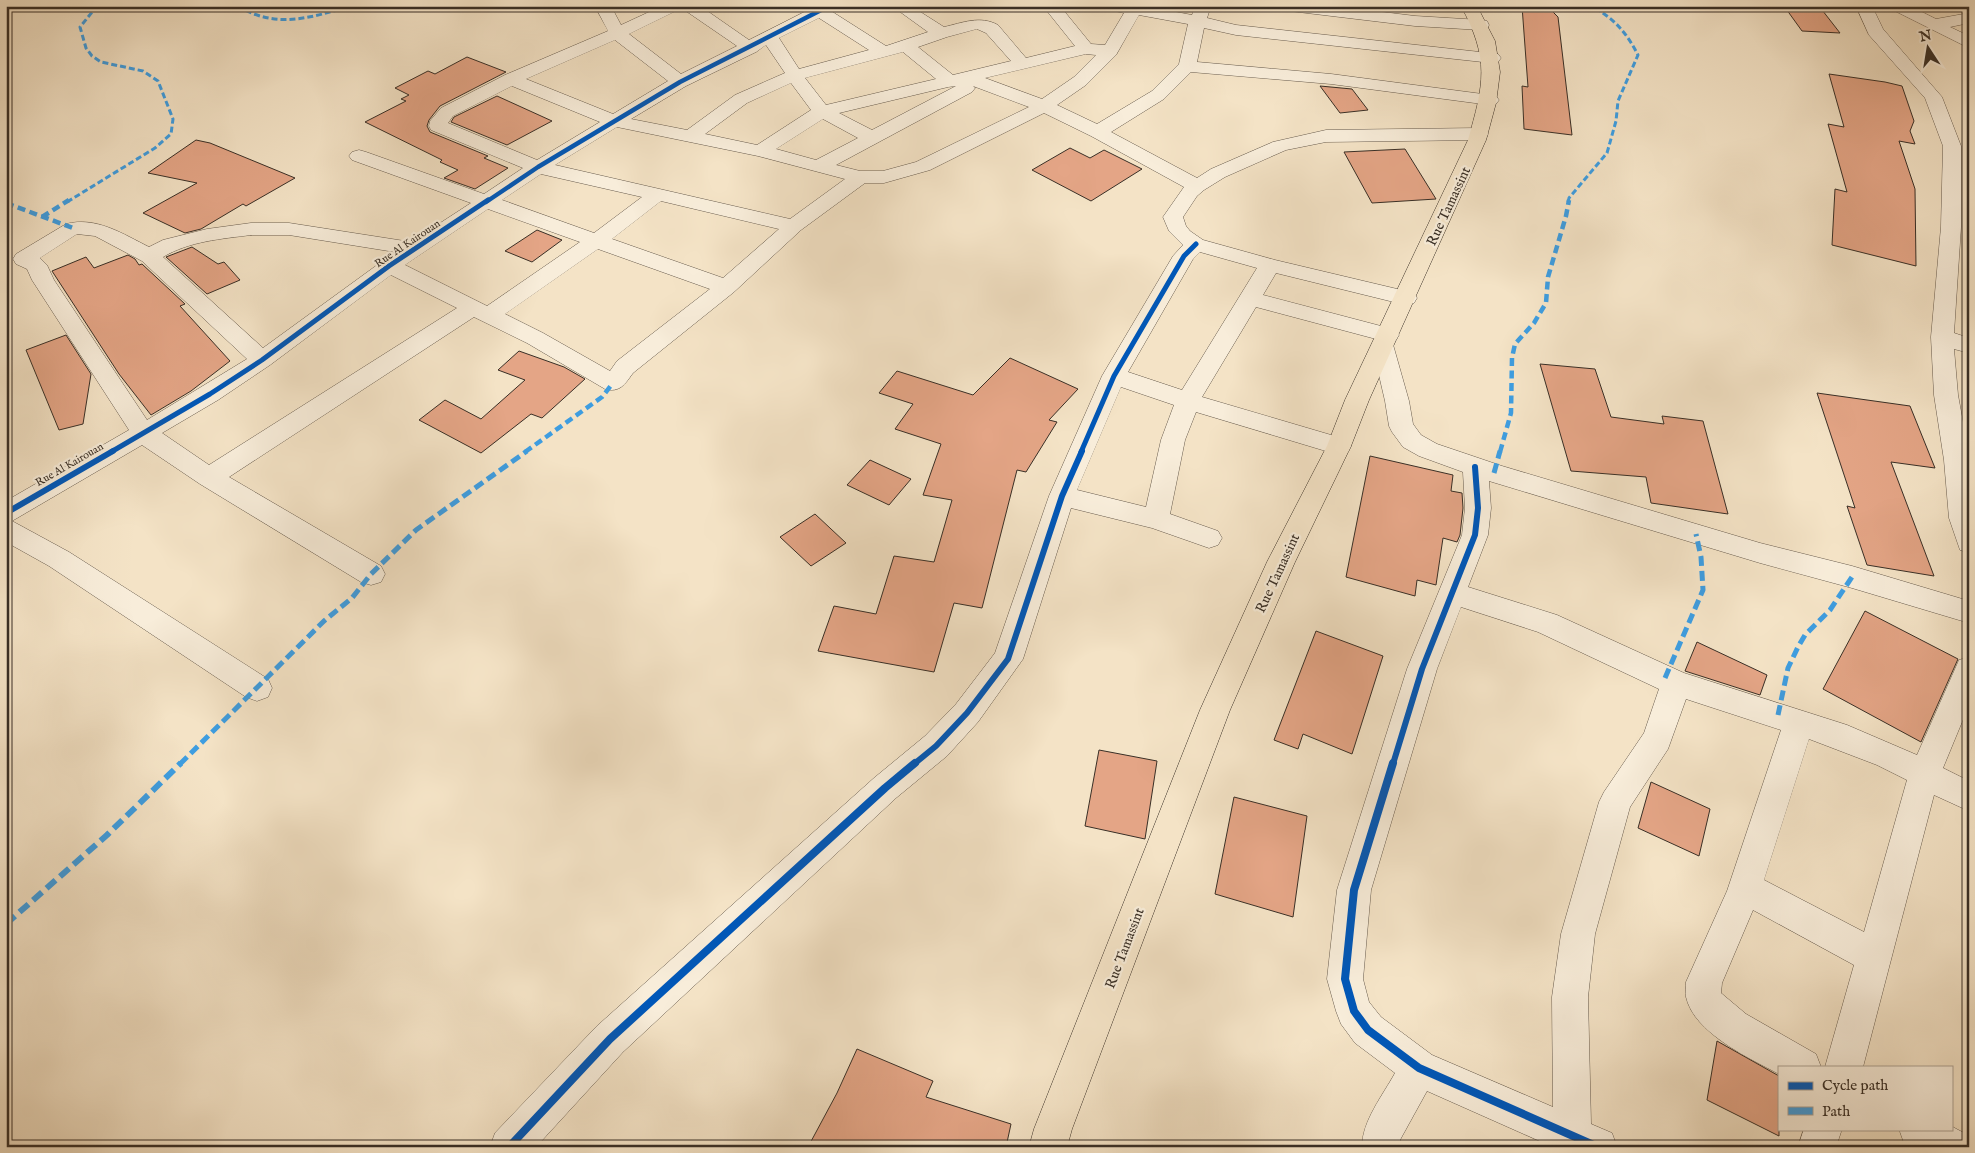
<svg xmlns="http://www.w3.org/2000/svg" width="1975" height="1153" font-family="'IM FELL English',serif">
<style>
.building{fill:#e4a586;stroke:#392f26}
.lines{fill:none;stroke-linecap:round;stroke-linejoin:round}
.minor-casing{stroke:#685c4e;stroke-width:1}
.major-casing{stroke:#392f26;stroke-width:1}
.minor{fill:#f8edda;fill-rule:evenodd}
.major{fill:#f4e3c6;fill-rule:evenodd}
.quiet-far3{stroke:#3e9de0;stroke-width:3;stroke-dasharray:6 3;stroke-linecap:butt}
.quiet-far2{stroke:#3e9de0;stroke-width:4.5;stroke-dasharray:8 4.5;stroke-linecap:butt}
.quiet-far1{stroke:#3e9de0;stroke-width:5;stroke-dasharray:10 5;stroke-linecap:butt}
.quiet{stroke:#3e9de0;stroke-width:6;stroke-dasharray:12 6;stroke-linecap:butt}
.cycleway-far3-casing{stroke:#f8edda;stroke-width:6}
.cycleway-far2-casing{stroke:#f8edda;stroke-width:8}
.cycleway-far1-casing{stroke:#f8edda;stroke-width:9}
.cycleway-casing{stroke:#f8edda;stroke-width:11}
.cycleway-far3{stroke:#0057b8;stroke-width:4.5}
.cycleway-far2{stroke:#0057b8;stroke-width:5}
.cycleway-far1{stroke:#0057b8;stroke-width:6}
.cycleway{stroke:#0057b8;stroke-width:8}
.labels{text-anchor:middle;stroke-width:4.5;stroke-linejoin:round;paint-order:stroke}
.far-street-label{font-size:11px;fill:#392f26;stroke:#f8edda}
.street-label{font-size:14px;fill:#392f26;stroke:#f8edda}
</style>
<rect width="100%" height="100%" fill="#f4e3c6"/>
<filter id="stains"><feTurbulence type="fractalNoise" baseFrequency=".004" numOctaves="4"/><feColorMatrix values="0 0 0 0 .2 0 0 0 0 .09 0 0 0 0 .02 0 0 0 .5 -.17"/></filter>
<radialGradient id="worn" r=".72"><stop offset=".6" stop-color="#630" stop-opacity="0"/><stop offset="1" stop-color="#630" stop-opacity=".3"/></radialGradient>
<!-- building -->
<g class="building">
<polygon points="1522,6 1547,6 1558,17 1572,135 1524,129 1522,86 1528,87"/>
<polygon points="1784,6 1819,6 1840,33 1802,31"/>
<polygon points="467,57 506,72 440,106 429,120 427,126 430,132 488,156 484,158 508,168 475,189 444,178 458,170 440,162 442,160 365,122 406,101 401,99 409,95 395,88 428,71 435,74"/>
<polygon points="1829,74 1885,82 1902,86 1914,121 1910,131 1915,144 1899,141 1915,189 1916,266 1832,245 1835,189 1847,192 1828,124 1844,127"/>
<polygon points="1320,86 1352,89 1368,110 1340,113"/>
<polygon points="497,96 552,121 507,145 451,122 454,117"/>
<polygon points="196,140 210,143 295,178 246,206 243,204 201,229 185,233 143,213 197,183 148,173"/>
<polygon points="1070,148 1090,158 1104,150 1142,169 1091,201 1032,170"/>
<polygon points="1405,149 1436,199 1372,203 1344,152"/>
<polygon points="537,230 562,240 532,262 505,251"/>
<polygon points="192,247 218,264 224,262 240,280 207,294 166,257"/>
<polygon points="128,255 135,259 139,265 142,264 185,304 180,306 230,361 191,391 151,415 119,374 52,271 86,257 94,268"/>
<polygon points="66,335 91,374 83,424 59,430 26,350"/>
<polygon points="519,351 564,367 585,379 542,418 531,414 481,453 419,420 445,400 481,419 525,380 498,370"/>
<polygon points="1010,358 1078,389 1049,420 1057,422 1026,472 1017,470 982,608 954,603 934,672 818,651 834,606 876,614 894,556 934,562 952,500 923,495 941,444 895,429 913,404 879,393 897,371 973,395"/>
<polygon points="1540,364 1595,369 1611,417 1664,424 1662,416 1703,421 1728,514 1651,503 1646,477 1571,471"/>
<polygon points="1817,393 1910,406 1935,468 1891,462 1934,576 1867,565 1847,506 1855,508"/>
<polygon points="1370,456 1453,475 1451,491 1462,493 1463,508 1460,535 1457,542 1443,538 1436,585 1417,580 1415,596 1346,577"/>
<polygon points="870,460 911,479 889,505 847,485"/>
<polygon points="815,514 846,543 811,566 780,537"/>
<polygon points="1865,611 1958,659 1921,742 1823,689"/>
<polygon points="1316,631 1383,656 1352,754 1303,734 1298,749 1274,740"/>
<polygon points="1697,642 1767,675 1760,695 1685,671"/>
<polygon points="1099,750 1157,761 1145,839 1085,826"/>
<polygon points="1651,782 1710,809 1699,856 1638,828"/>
<polygon points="1234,797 1307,816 1293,917 1215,894"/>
<polygon points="1717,1041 1779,1076 1779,1136 1707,1100"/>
<polygon points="857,1049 933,1081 926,1097 1011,1124 1006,1147 808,1147 837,1093"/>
</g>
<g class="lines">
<!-- minor casing -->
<g class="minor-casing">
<g id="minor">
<path d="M 595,6 L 611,6 L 621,25 L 662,6 L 700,6 L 749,40 L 816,6 L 837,6 L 831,11 L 886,46 L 928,32 L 892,6 L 911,6 L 944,27 C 962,23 980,15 998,25 L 1026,58 L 1075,46 L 1043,6 L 1060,6 L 1091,44 L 1105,45 L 1124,13 L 1106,9 L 1104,6 L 1144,6 L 1192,15 L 1195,6 L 1211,6 L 1207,18 L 1236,25 L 1498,54 L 1501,58 L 1498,62 L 1492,63 L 1236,35 L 1204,28 L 1197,62 L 1331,74 L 1490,95 L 1496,96 L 1499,100 L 1496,104 L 1490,105 L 1331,84 L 1191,72 L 1164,99 L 1111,132 L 1197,178 L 1211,169 L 1273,142 L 1326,130 L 1479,128 L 1486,130 L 1488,134 L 1486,138 L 1479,140 L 1326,142 L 1286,150 L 1225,177 L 1204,190 L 1197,196 L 1183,217 L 1186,226 L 1190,231 L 1203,240 L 1275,260 L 1414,293 L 1417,298 L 1414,303 L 1406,305 L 1276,273 L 1263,295 L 1396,330 L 1399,335 L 1396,340 L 1392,341 L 1409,401 L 1413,424 L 1421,435 L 1437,444 L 1502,466 L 1760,543 L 1852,566 L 1969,601 L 1969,623 L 1852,588 L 1760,563 L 1489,481 L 1491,508 L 1488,535 L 1468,587 L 1557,615 L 1684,673 L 1847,725 L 1917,755 L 1959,660 L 1969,657 L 1969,705 L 1943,768 L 1969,781 L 1969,811 L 1934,795 L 1863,1067 L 1825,1067 L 1854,965 L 1753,910 L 1722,983 L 1721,993 L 1746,1014 L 1816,1054 L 1821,1067 L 1779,1067 L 1779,1074 C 1749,1058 1694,1033 1686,997 C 1685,993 1686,987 1686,982 L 1727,891 L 1781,730 L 1686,699 L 1668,749 L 1630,807 L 1595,934 L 1588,997 L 1591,1124 L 1612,1133 L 1617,1147 L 1553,1147 L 1427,1091 L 1400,1140 L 1400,1147 L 1362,1147 C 1362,1121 1383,1095 1395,1073 L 1355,1043 L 1341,1024 L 1336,1011 L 1327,979 L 1337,890 L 1407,669 L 1462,535 L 1465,508 L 1463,472 L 1419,456 L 1403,447 L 1392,432 L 1389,426 L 1385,401 L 1372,345 L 1376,339 L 1256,307 L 1202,397 L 1348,440 L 1351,446 L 1348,452 L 1339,455 L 1196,412 L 1185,440 L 1170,514 L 1218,531 L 1222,538 L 1218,545 L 1209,548 L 1152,528 L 1071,508 L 1023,659 L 978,722 L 947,756 L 896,798 L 623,1052 L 536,1147 L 490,1147 L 495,1133 L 597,1026 L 874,778 L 925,736 L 956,704 L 995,653 L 1049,496 L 1102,376 L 1173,256 L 1183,245 L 1169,231 L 1163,217 L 1184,187 L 1091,136 L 1044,113 L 930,170 L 884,183 L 865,183 L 801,230 L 734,292 L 633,373 C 625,384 620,393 605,389 L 527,343 L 474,317 L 229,477 L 381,566 L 385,574 L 381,582 L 371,585 L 361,582 L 200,484 L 142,445 L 12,521 L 69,552 L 268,679 L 272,688 L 268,697 L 257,701 L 246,697 L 49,566 L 6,542 L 6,501 L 129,430 L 32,280 L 27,269 L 16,264 L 13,259 L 16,254 L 66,224 C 96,216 123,234 149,247 L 163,240 L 207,229 L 251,223 L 289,223 L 411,242 L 471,203 L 352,160 L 349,156 L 352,152 L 359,150 L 366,152 L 484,194 L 523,168 L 431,130 L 429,126 L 430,121 L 441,108 L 505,75 L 608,31 ZM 682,8 L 683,9 L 737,46 L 681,74 L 629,34 ZM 1139,15 L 1188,24 L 1179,64 L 1152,91 L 1097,124 L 1057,105 L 1086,85 L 1116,55 ZM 819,18 L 869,50 L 799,69 L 779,38 ZM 977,29 L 986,33 L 1011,61 L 953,75 L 918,47 L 947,37 ZM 615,40 L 668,81 L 613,114 L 526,79 ZM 766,45 L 785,73 L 735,95 L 687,130 L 631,119 L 686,86 L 756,52 ZM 903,52 L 936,79 L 826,105 L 805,78 ZM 1086,54 L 1096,55 L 1074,77 L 1042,99 L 985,78 ZM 791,83 L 811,110 L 757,145 L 705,134 L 747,103 ZM 512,86 L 600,122 L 537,160 L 448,123 L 453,116 ZM 956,86 L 872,130 L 839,113 L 948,87 ZM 973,86 L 1029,107 L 916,162 L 883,171 L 860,171 L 836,165 L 972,92 L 975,88 ZM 823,119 L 858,138 L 816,160 L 776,149 ZM 617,127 L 758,156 L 845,179 L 790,219 L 555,165 ZM 541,174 L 642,197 L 594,233 L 502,200 ZM 661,201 L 779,229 L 723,278 L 612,239 ZM 488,209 L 580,242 L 487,306 L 405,265 ZM 77,234 L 95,236 L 142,261 L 247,359 L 147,420 L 54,280 L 47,265 L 40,258 ZM 251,235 L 289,235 L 395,252 L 263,348 L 163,257 C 190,241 221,239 251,235 ZM 598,249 L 710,289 L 617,361 L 610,371 L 543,333 L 505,314 ZM 1200,252 L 1257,268 L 1182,390 L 1128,372 L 1193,259 ZM 391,275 L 457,308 L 209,465 L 162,433 L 218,400 L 270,365 ZM 1121,387 L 1174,405 L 1161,440 L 1146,507 L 1077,490 ZM 1461,607 L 1538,632 L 1659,689 L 1644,733 L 1604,792 L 1599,802 L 1561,934 L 1552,997 L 1553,1107 L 1432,1055 L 1381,1017 L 1369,1002 L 1363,979 L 1371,890 L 1437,669 ZM 1809,739 L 1877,765 L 1907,780 L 1864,932 L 1764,880 Z"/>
<polygon points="1282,6 1333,6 1415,16 1481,20 1487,21 1489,25 1487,29 1481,30 1415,26 1290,11 1284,9"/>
<polygon points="1856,6 1872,6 1883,29 1942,97 1961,146 1961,227 1954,333 1969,338 1969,353 1954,349 1958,395 1969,455 1969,553 1960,550 1949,518 1944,460 1934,395 1931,337 1941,227 1943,146 1925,98 1869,35"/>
<polygon points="1889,6 1910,6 1936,19 1969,13 1969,23 1950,27 1969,36 1969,48 1891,9"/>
<polygon points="1951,1126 1964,1133 1969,1147 1912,1147 1904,1143 1899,1129 1951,1129"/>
<polygon points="1804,1129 1842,1129 1836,1147 1798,1147"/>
</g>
</g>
<!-- major casing -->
<g class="major-casing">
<path id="major" d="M 1461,6 L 1477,6 L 1495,41 L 1500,72 L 1496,103 L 1486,140 L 1369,400 L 1351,446 L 1295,562 L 1230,710 L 1072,1129 L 1067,1147 L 1029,1147 L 1034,1129 L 1200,710 L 1267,562 L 1327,446 L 1345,400 L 1468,140 C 1484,84 1490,59 1461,6 Z"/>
</g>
<!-- minor -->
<use href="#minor" class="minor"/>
<!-- major -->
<use href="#major" class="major"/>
<!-- quiet-far3 -->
<g class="quiet-far3">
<path d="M 238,6 C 277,30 311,17 352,6"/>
<polyline points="1343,6 1343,12"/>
<polyline points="6,13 21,6"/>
<polyline points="67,202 155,148 171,134 173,119 158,81 143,71 101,62 92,56 86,48 80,27 97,6"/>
<path d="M 1568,202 L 1569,198 L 1607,153 L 1616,121 L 1618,101 L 1638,55 C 1626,32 1614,18 1591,6"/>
</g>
<!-- quiet-far2 -->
<g class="quiet-far2">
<polyline points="6,203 73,228"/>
<polyline points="42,217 69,200"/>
<polyline points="525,452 602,397 613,383"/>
<polyline points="1500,452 1511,413 1512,358 1515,344 1534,323 1546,303 1548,277 1566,216 1569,200"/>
</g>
<!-- quiet-far1 -->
<g class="quiet-far1">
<polyline points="1494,473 1500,451"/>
<polyline points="1665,678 1703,590 1701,557 1696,534"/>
<polyline points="1778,715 1788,668 1798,647 1805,635 1830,610 1852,577"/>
<polyline points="180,764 324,621 352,598 371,574 416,530 527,451"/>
</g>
<!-- quiet -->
<polyline class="quiet" points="6,924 107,835 181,763"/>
<!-- cycleway-far3 casing -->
<g class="cycleway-far3-casing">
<polyline id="cycleway-far3" points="486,202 538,167 680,82 829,6"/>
</g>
<!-- cycleway-far2 casing -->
<g class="cycleway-far2-casing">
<g id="cycleway-far2">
<polyline points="111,452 210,394 262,360 389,266 488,200"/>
<polyline points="1081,452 1114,376 1184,256 1196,244"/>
</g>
</g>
<!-- cycleway-far1 casing -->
<g class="cycleway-far1-casing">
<g id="cycleway-far1">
<polyline points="6,513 113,451"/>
<polyline points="914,764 936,746 967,713 1008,659 1062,496 1082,451"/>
<polyline points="1393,764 1422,669 1475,535 1478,508 1475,467"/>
</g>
</g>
<!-- cycleway casing -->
<g class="cycleway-casing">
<g id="cycleway">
<polyline points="1393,763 1354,890 1345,979 1354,1011 1368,1030 1419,1068 1598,1147"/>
<polyline points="509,1147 610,1039 885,788 915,763"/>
</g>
</g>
<!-- cycleway-far3 -->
<use href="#cycleway-far3" class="cycleway-far3"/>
<!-- cycleway-far2 -->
<use href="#cycleway-far2" class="cycleway-far2"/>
<!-- cycleway-far1 -->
<use href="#cycleway-far1" class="cycleway-far1"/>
<!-- cycleway -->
<use href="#cycleway" class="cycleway"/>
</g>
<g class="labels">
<!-- far-street labels -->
<g class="far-street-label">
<text transform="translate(407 243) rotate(-34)" y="4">Rue Al Kairouan</text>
<text transform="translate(69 464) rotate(-30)" y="4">Rue Al Kairouan</text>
</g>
<!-- street labels -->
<g class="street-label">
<text transform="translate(1448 206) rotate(-65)" y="5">Rue Tamassint</text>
<text transform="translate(1277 573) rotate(-65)" y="5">Rue Tamassint</text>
<text transform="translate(1124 948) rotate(-69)" y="5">Rue Tamassint</text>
</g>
</g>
<!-- margin -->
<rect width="1975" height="1153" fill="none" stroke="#f4e3c6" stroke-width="25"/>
<rect x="8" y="8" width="1960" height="1138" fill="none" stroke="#392f26" stroke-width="2.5"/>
<rect x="12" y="12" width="1950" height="1128" fill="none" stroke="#392f26"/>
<!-- legend -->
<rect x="1778" y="1066" width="175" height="65" fill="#f8edda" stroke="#aca192"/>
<rect x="1788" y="1082" width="25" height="8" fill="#0057b8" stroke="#aca192"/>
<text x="1822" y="1090" font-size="15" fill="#392f26">Cycle path</text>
<rect x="1788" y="1107" width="25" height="8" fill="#3e9de0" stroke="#aca192"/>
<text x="1822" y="1116" font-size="15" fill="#392f26">Path</text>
<!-- north arrow -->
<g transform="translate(1928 48) rotate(348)" stroke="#f8edda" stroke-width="4" paint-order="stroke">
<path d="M0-4L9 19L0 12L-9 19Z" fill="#392f26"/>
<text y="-8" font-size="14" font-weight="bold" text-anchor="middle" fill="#392f26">N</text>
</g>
<rect width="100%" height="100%" filter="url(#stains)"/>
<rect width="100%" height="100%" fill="url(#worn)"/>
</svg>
